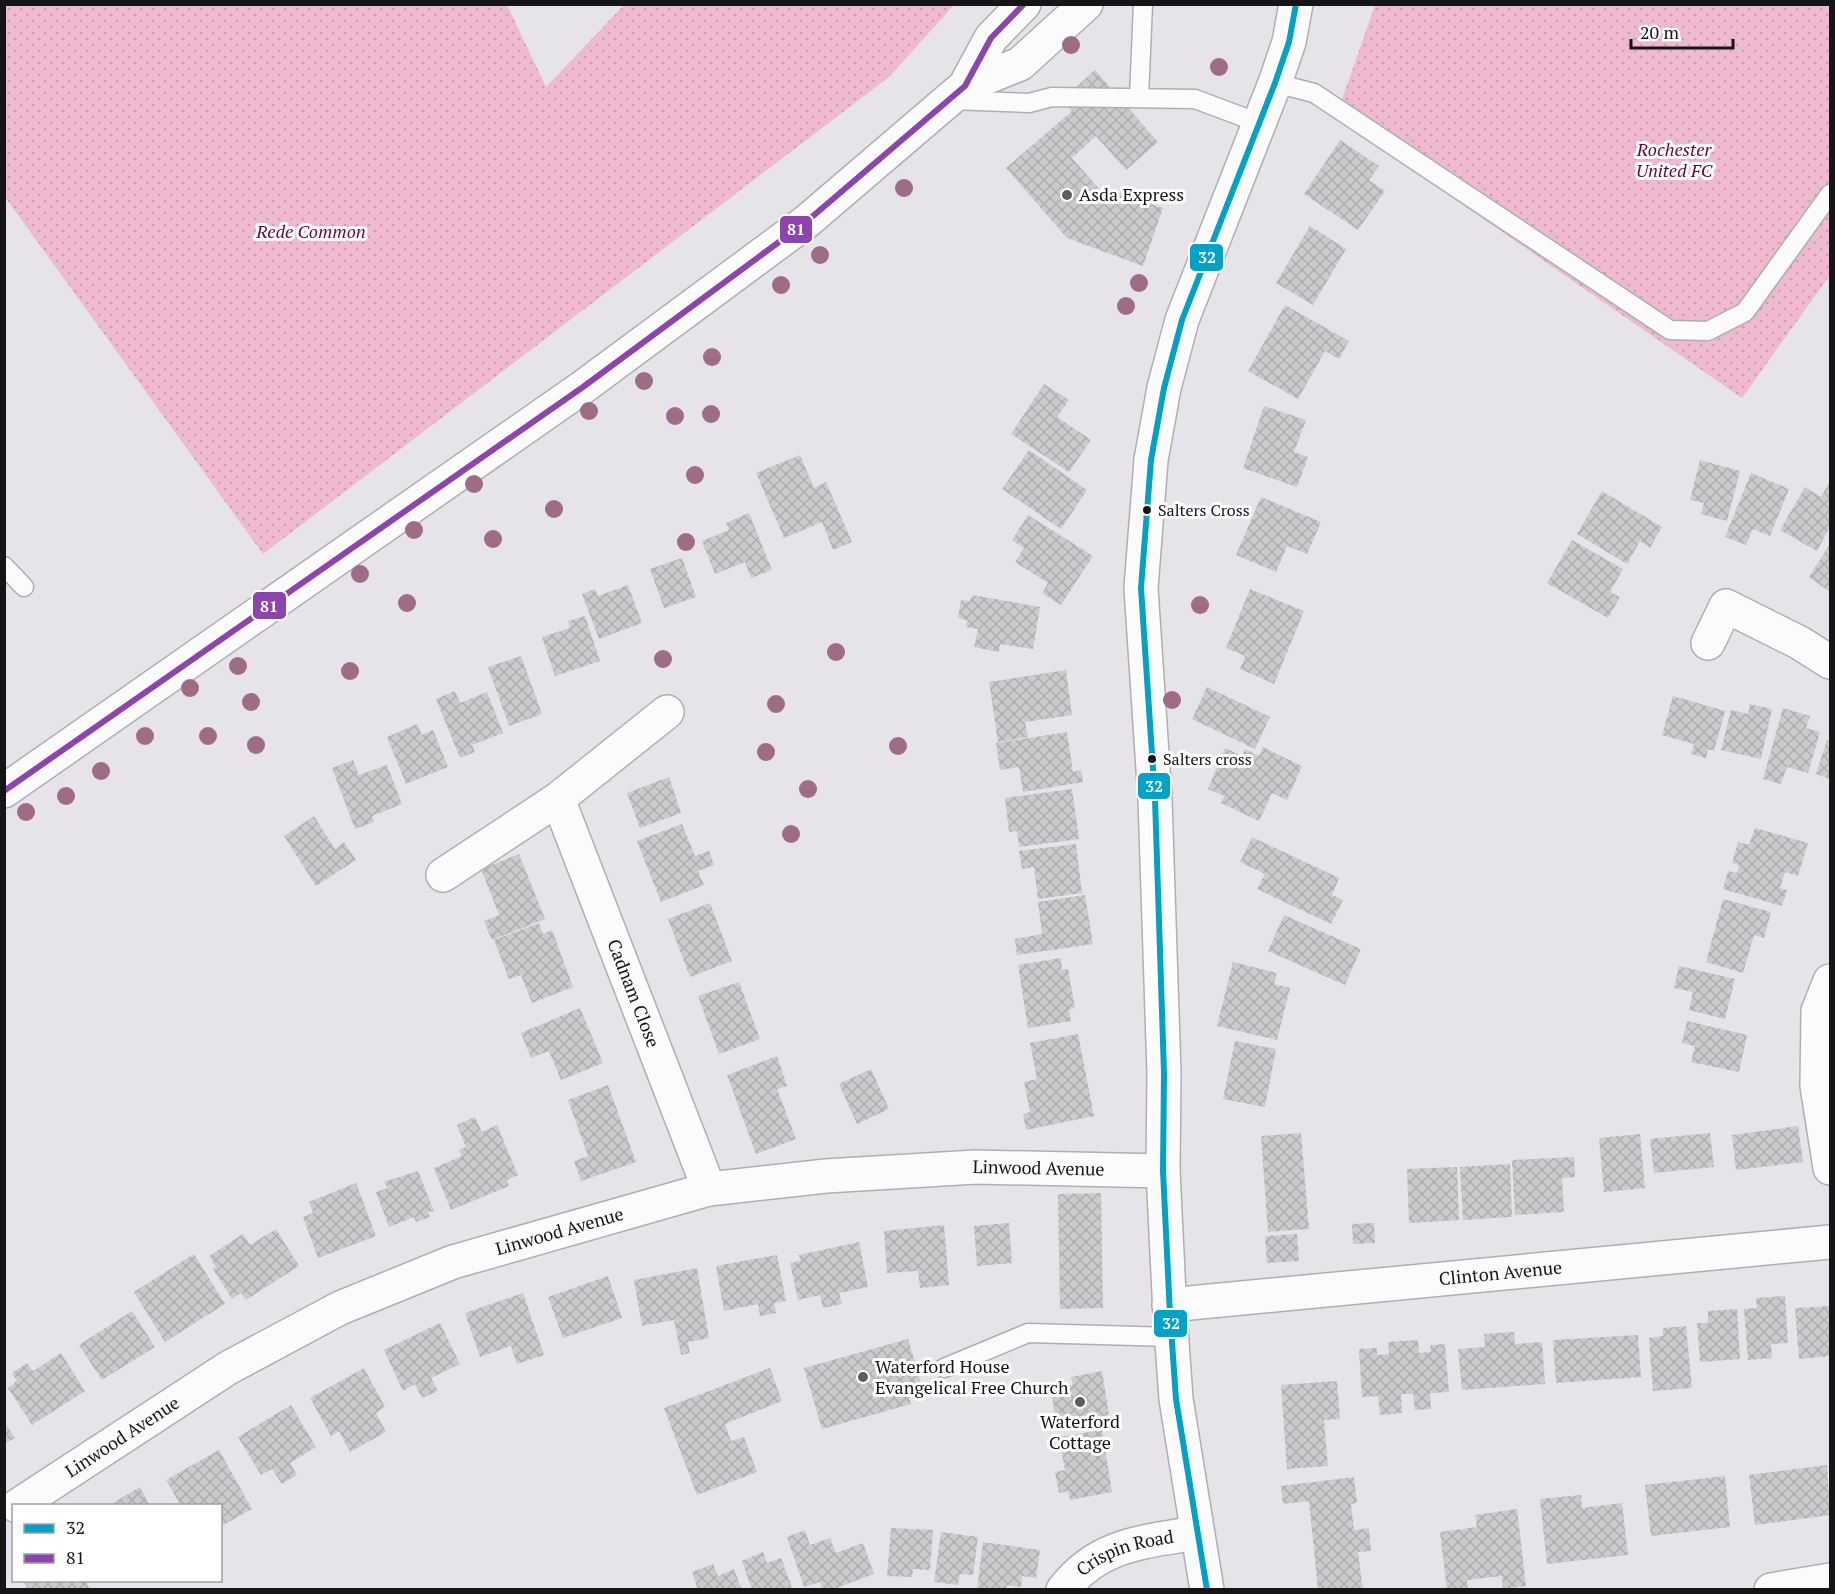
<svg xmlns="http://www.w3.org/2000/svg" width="1835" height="1594" font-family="'PT Serif',serif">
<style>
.grass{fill:url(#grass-dots)}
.building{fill:url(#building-cross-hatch)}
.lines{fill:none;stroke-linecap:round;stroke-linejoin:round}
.lane-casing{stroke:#afaeb1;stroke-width:21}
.street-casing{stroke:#afaeb1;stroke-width:36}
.secondary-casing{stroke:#afaeb1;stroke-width:36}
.primary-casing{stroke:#afaeb1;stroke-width:36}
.lane{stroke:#fbfbfc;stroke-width:18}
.street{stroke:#fbfbfc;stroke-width:33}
.secondary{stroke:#fbfbfc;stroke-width:33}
.primary{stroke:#fbfbfc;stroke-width:33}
.bus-1-casing{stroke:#fff;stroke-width:10}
.bus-2-casing{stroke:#fff;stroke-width:10}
.bus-1{stroke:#01a2c5;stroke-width:6}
.bus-2{stroke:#8e44ad;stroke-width:6}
.tree{fill:#9e6c87}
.poi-dot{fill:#5e5d60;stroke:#fff;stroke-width:2}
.bus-dot{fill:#151417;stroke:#fff;stroke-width:2}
.labels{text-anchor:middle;stroke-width:6;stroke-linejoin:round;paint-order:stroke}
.bus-label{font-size:16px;fill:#151417;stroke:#fff;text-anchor:start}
.park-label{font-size:18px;font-style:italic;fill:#640937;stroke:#fff}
.poi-label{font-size:18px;fill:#151417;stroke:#fff;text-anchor:start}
.street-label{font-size:18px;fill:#151417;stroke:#fff}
.line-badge{stroke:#fff;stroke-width:2}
.badge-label{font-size:16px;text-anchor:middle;font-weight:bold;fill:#fff}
</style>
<defs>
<pattern id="grass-dots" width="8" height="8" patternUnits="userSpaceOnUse" patternTransform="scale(1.5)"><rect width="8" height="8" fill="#efbacf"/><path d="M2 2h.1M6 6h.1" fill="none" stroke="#cc9fb1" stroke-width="1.8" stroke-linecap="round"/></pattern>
<pattern id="building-cross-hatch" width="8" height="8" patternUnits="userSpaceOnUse" patternTransform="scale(1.5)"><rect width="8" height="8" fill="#cdcacd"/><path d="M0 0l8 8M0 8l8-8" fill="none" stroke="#afadaf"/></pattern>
</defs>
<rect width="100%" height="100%" fill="#e6e4e9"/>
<!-- grass -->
<g class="grass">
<polygon points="4,5 507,5 546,87 624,5 954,5 889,77 263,554 5,197"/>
<polygon points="1375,5 1830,5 1830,275 1742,398 1336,117"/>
</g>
<!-- building -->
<g class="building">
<polygon points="1095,70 1158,142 1126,170 1096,136 1072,158 1108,199 1116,191 1163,208 1143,266 1067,238 1006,168 1072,111 1062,100"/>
<polygon points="1340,140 1379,166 1369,180 1385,191 1358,230 1304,194"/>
<polygon points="1310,226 1346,249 1313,305 1276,283"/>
<polygon points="1285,305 1349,341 1339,359 1325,351 1298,399 1248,371"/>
<polygon points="1044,384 1069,400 1057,417 1091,440 1069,472 1011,434"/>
<polygon points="1264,406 1306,420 1294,452 1308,457 1297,487 1243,468"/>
<polygon points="1029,450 1087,490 1061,529 1002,489"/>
<polygon points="800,455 814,488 826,482 852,542 833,550 822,522 784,538 756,473"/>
<polygon points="1700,460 1740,471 1727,521 1701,514 1704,503 1690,500"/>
<polygon points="1751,473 1789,489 1770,536 1753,529 1746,545 1725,537"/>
<polygon points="1829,483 1830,527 1817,551 1780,530 1805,487 1821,497"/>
<polygon points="1602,491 1662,527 1650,548 1640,541 1627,564 1577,534"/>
<polygon points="1261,497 1321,522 1307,554 1287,546 1276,572 1236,555"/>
<polygon points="749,513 772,570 751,578 745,562 715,574 702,541 729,530 726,523"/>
<polygon points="1028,515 1093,556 1061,605 1042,593 1048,583 1015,562 1024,548 1012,540"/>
<polygon points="1572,540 1623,569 1610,592 1620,597 1608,618 1547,583"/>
<polygon points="1830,544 1830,592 1809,577"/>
<polygon points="682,558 696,597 664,608 650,569"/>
<polygon points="628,585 642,623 599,639 582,594 595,589 598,596"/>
<polygon points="1250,589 1304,611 1274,684 1240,669 1245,656 1226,648"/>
<polygon points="972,595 1040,607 1033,649 1000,644 999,652 974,647 978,629 966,627 967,620 958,618 961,600 970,601"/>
<polygon points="585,616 600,661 555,676 542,637 570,628 568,621"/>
<polygon points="521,656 542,714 509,726 488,667"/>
<polygon points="1066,670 1072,715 1025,722 1028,737 998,742 989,682"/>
<polygon points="1207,687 1270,717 1255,749 1192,719"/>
<polygon points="455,691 460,703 487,692 503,733 472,745 475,752 460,758 436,699"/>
<polygon points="1673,696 1725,711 1714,751 1708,749 1706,758 1691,754 1694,744 1662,735"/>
<polygon points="1750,704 1772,709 1761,759 1721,750 1731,710 1748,714"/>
<polygon points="1783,708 1810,716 1806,728 1820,732 1808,773 1787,767 1781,784 1763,779"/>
<polygon points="417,724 422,735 433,730 448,767 406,784 387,737"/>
<polygon points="1067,732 1073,772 1081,770 1083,782 1023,792 1019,767 1000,770 996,743"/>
<polygon points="1827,740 1830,741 1830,779 1816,774"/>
<polygon points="1263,747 1302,766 1287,800 1272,793 1259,821 1221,803 1224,796 1208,789 1225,748 1242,756 1245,749 1259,756"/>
<polygon points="353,760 359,775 387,765 402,804 372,816 374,822 355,829 332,768"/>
<polygon points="669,777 681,813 640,828 627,793"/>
<polygon points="1072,789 1079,839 1019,847 1017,831 1009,832 1005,798"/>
<polygon points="314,816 335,849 344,842 356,860 316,886 284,836"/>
<polygon points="682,824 695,856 709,851 714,865 698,871 704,885 661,902 637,841"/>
<polygon points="1755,828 1808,843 1798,876 1785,872 1780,888 1787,890 1782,906 1723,889 1728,871 1737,873 1739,865 1732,863 1738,842 1749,845"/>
<polygon points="1252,837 1339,878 1332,895 1343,900 1331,924 1257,889 1265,874 1240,862"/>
<polygon points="1076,844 1082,893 1038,899 1034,867 1022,869 1019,851"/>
<polygon points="519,854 545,919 492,940 484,921 499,915 481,869"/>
<polygon points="1085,895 1093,944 1017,955 1015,939 1042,934 1038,902"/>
<polygon points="1723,899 1771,912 1764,938 1754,935 1743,973 1706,962"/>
<polygon points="710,903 732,961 690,977 668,919"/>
<polygon points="1284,915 1361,949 1345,985 1268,951"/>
<polygon points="539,923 543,934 552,930 573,987 532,1003 521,975 509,979 494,940"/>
<polygon points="1061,958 1062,970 1068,969 1075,1008 1069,1009 1071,1021 1028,1028 1018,965"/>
<polygon points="1233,962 1277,973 1274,984 1290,988 1277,1040 1217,1026"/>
<polygon points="1679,966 1735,979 1725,1019 1689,1010 1693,992 1674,988"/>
<polygon points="739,982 760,1039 719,1054 698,996"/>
<polygon points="580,1008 603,1063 561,1080 549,1051 531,1058 521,1033"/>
<polygon points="1687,1021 1747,1035 1739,1072 1691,1062 1695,1046 1682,1043"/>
<polygon points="1078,1034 1094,1116 1026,1130 1023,1114 1030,1112 1024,1082 1037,1079 1030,1043"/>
<polygon points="1235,1041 1276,1049 1265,1107 1223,1099"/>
<polygon points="777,1056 787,1086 777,1089 796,1139 756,1154 727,1075"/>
<polygon points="871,1069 889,1109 857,1124 839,1084"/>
<polygon points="608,1085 636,1162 581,1181 574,1161 588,1156 568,1100"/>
<polygon points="475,1117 482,1132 497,1125 518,1175 507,1180 509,1186 451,1210 434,1168 462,1156 459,1150 466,1147 457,1125"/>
<polygon points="1798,1126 1803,1162 1736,1170 1732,1135"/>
<polygon points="1301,1133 1309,1229 1268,1232 1261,1136"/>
<polygon points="1710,1133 1714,1167 1654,1173 1650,1139"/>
<polygon points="1640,1134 1645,1188 1604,1192 1599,1138"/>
<polygon points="1574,1157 1575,1177 1562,1178 1564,1212 1515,1215 1512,1160"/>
<polygon points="1510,1164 1512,1217 1463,1220 1460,1167"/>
<polygon points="1457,1167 1459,1220 1409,1223 1407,1169"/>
<polygon points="418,1171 434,1211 428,1212 430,1217 416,1222 414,1217 389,1227 376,1192 388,1188 384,1182"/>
<polygon points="356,1183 376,1236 318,1258 303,1217 313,1213 309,1202"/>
<polygon points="1101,1193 1103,1308 1060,1309 1058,1194"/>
<polygon points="1009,1223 1012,1263 977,1266 974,1226"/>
<polygon points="1374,1223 1375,1243 1353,1244 1352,1224"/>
<polygon points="944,1225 949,1285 920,1288 918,1271 887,1273 884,1231"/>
<polygon points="276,1229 299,1266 246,1300 241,1293 232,1299 213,1269 216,1267 209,1256 243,1234 250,1245"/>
<polygon points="1297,1234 1299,1261 1267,1263 1265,1236"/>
<polygon points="859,1242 868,1287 839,1293 842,1304 823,1308 820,1295 798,1300 790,1263 800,1261 799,1255"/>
<polygon points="194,1254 225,1304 165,1342 134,1292"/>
<polygon points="777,1255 786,1301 774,1303 776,1313 760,1316 758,1304 724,1311 716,1266"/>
<polygon points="697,1268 709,1338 688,1342 690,1353 681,1355 674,1320 642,1326 634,1280"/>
<polygon points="608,1276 622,1318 563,1338 548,1297"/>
<polygon points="523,1293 544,1355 517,1364 511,1346 480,1357 465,1313"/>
<polygon points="1785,1296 1788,1343 1771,1344 1772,1358 1748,1360 1744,1309 1757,1308 1756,1298"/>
<polygon points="1830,1306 1830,1356 1799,1359 1795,1308"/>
<polygon points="1737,1309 1740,1359 1700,1362 1697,1323 1708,1323 1708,1311"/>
<polygon points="132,1311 155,1347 102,1380 79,1345"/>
<polygon points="440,1323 460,1364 431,1378 438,1391 422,1398 415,1384 403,1391 384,1350"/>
<polygon points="1686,1326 1692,1388 1653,1391 1649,1338 1663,1336 1663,1328"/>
<polygon points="1514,1332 1515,1344 1542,1342 1545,1384 1462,1390 1458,1349 1485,1347 1484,1334"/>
<polygon points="1638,1335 1641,1377 1556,1383 1553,1340"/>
<polygon points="908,1339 922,1386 907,1390 911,1404 822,1429 804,1368"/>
<polygon points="1418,1340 1419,1353 1431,1352 1430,1345 1445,1344 1449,1392 1430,1393 1431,1409 1415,1410 1413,1394 1401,1394 1402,1413 1380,1415 1378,1396 1362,1397 1359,1349 1377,1348 1377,1355 1389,1354 1388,1342"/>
<polygon points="61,1353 85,1391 32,1425 8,1388 17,1381 12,1373 27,1363 33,1371"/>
<polygon points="364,1368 385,1407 376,1413 386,1432 350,1452 339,1431 331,1436 310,1398"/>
<polygon points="770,1368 782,1401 725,1424 731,1441 744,1437 757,1472 697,1495 664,1408"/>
<polygon points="1102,1371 1109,1415 1056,1424 1051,1388 1073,1385 1071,1377"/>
<polygon points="1337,1381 1340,1419 1324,1420 1328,1466 1287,1469 1281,1385"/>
<polygon points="291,1405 316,1447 290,1463 297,1475 282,1484 272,1469 261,1475 238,1437"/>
<polygon points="4,1421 15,1438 4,1444"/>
<polygon points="1102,1430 1112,1492 1070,1500 1068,1491 1059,1493 1055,1472 1065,1470 1059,1437"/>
<polygon points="219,1450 252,1509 220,1527 220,1506 181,1506 166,1480"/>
<polygon points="1827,1465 1830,1515 1755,1525 1749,1475"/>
<polygon points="1725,1476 1730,1527 1651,1536 1645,1485"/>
<polygon points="1354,1477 1357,1503 1351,1504 1354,1530 1369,1528 1371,1551 1358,1552 1363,1590 1318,1590 1309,1501 1283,1504 1281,1486"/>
<polygon points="140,1487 150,1506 108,1506"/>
<polygon points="1581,1495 1582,1508 1622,1503 1628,1555 1547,1564 1540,1499"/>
<polygon points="1517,1509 1526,1586 1503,1589 1502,1576 1467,1580 1468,1590 1447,1590 1440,1532 1477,1527 1475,1515"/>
<polygon points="891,1528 933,1530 930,1570 913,1569 912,1577 887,1576"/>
<polygon points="805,1530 810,1545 830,1538 836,1553 863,1543 874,1574 831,1590 822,1590 820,1582 804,1587 787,1537"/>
<polygon points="941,1532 978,1537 973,1575 960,1574 958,1585 934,1582"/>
<polygon points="983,1542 1040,1550 1036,1578 1022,1576 1021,1587 1007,1585 1006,1590 977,1590"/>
<polygon points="763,1552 767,1563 781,1558 793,1590 752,1590 742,1561"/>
<polygon points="713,1564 718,1576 734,1569 742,1590 698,1590 692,1572"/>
<polygon points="23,1580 85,1580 91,1590 28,1590"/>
</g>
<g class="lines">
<!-- lane casing -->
<g class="lane-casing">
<g id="lane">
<polyline points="1275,83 1314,93 1670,330 1708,331 1745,312 1830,194"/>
<polyline points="1139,98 1143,4"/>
<polyline points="951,100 1029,103 1052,97 1195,99 1259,123"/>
<polyline points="4,566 24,587"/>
<polyline points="944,1368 1028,1333 1172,1337"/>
</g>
</g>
<!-- street casing -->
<g class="street-casing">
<g id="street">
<polyline points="1708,643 1726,606 1800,643 1830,662"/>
<path id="s1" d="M 667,712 L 558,799 L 709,1189"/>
<polyline points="443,875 558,799"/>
<polyline points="1830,981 1818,1011 1817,1086 1830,1168"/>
<path id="s2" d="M 1169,1305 L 1830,1242"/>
<path id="s3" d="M 17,1506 L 228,1368 L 340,1308 L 453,1262 L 709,1189 L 826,1176 L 976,1167 L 1163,1171"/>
<path id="s4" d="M 1063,1590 C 1098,1544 1143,1542 1196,1533"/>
<polyline points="1771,1590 1830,1580"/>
</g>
</g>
<!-- secondary casing -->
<g class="secondary-casing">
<polyline id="secondary" points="1207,1590 1176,1399 1170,1314 1163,1171 1164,1073 1155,799 1141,588 1151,460 1164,388 1182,320 1275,83 1289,42 1296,4"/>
</g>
<!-- primary casing -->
<g class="primary-casing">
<g id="primary">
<polyline points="965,86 1020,64 1086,4"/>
<polyline points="4,791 583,387 806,222 965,86 991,38 1024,4"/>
</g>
</g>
<!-- lane -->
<use href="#lane" class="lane"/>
<!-- street -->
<use href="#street" class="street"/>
<!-- secondary -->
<use href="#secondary" class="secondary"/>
<!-- primary -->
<use href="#primary" class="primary"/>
<!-- bus-1 casing -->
<g class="bus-1-casing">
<polyline id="bus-1" points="1207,1590 1176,1399 1170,1314 1163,1171 1164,1073 1155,799 1141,588 1151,460 1164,388 1182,320 1275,83 1289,42 1296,4"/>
</g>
<!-- bus-2 casing -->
<g class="bus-2-casing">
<polyline id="bus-2" points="4,791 583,387 806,222 965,86 991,38 1024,4"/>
</g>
<!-- bus-1 -->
<use href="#bus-1" class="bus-1"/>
<!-- bus-2 -->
<use href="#bus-2" class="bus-2"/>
</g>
<!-- trees -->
<g class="tree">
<circle cx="1071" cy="45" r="9"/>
<circle cx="1219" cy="67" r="9"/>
<circle cx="904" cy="188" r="9"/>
<circle cx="820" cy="255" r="9"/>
<circle cx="1139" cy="283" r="9"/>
<circle cx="781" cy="285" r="9"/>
<circle cx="1126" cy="306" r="9"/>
<circle cx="712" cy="357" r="9"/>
<circle cx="644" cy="381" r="9"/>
<circle cx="589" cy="411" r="9"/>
<circle cx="711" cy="414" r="9"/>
<circle cx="675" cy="416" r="9"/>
<circle cx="695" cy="475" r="9"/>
<circle cx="474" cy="484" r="9"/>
<circle cx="554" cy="509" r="9"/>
<circle cx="414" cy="530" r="9"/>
<circle cx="493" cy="539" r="9"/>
<circle cx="686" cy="542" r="9"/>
<circle cx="360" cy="574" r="9"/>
<circle cx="407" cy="603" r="9"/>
<circle cx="1200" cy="605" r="9"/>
<circle cx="836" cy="652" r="9"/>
<circle cx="663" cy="659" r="9"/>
<circle cx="238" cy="666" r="9"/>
<circle cx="350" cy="671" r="9"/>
<circle cx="190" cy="688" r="9"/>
<circle cx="1172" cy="700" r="9"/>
<circle cx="251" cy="702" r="9"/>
<circle cx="776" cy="704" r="9"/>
<circle cx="145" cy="736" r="9"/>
<circle cx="208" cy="736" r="9"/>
<circle cx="256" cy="745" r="9"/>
<circle cx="898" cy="746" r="9"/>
<circle cx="766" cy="752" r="9"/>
<circle cx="101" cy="771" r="9"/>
<circle cx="808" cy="789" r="9"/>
<circle cx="66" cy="796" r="9"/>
<circle cx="26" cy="812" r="9"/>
<circle cx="791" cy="834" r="9"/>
</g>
<!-- markers -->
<g class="poi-dot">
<circle cx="1067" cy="195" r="6"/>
<circle cx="863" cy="1377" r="6"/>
<circle cx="1080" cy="1402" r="6"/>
</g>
<g class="bus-dot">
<circle cx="1147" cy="510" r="5"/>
<circle cx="1152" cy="759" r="5"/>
</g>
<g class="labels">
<!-- bus labels -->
<g class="bus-label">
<text x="1158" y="516">Salters Cross</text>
<text x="1163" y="765">Salters cross</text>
</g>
<!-- park labels -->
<g class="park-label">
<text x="1674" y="156">Rochester<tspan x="1674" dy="21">United FC</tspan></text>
<text x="311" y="238">Rede Common</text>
</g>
<!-- poi labels -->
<g class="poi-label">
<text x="1079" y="201">Asda Express</text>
<text x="875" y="1373">Waterford House<tspan x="875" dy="21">Evangelical Free Church</tspan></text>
<text x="1080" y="1428" text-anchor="middle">Waterford<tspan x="1080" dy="21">Cottage</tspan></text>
</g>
<!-- street labels -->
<g class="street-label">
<text dy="6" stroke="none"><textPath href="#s1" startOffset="348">Cadnam Close</textPath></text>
<text dy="6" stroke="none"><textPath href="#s3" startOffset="1098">Linwood Avenue</textPath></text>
<text dy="6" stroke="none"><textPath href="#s3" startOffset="612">Linwood Avenue</textPath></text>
<text dy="6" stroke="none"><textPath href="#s2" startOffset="333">Clinton Avenue</textPath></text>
<text dy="6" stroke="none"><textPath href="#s3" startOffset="126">Linwood Avenue</textPath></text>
<text dy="6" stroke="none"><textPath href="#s4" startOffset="75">Crispin Road</textPath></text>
</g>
</g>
<g class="line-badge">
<rect x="779" y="215" width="34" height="29" rx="6" fill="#8e44ad"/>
<rect x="1189" y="243" width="35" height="29" rx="6" fill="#01a2c5"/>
<rect x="252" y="591" width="35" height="29" rx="6" fill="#8e44ad"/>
<rect x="1137" y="772" width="34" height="28" rx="6" fill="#01a2c5"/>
<rect x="1153" y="1309" width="35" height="29" rx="6" fill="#01a2c5"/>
</g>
<g class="badge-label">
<text x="796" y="235">81</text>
<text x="1207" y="263">32</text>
<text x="269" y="612">81</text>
<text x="1154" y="792">32</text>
<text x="1171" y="1329">32</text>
</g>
<!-- border -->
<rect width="1835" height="1594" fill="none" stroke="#151417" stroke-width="12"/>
<!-- legend -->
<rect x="12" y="1504" width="210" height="78" fill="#ffffff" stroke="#a1a1a2" stroke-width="1.5"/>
<rect x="24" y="1524" width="30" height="9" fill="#01a2c5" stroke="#a1a1a2" stroke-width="1.5"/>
<text x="66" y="1534" font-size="18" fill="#151417">32</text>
<rect x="24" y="1554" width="30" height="9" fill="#8e44ad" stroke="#a1a1a2" stroke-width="1.5"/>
<text x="66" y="1564" font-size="18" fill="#151417">81</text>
<!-- scale -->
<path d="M1631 39v9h102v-9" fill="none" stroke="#151417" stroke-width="3"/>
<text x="1640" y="39" font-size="18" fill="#151417" stroke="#ffffff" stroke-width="4.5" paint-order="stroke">20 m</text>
</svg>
